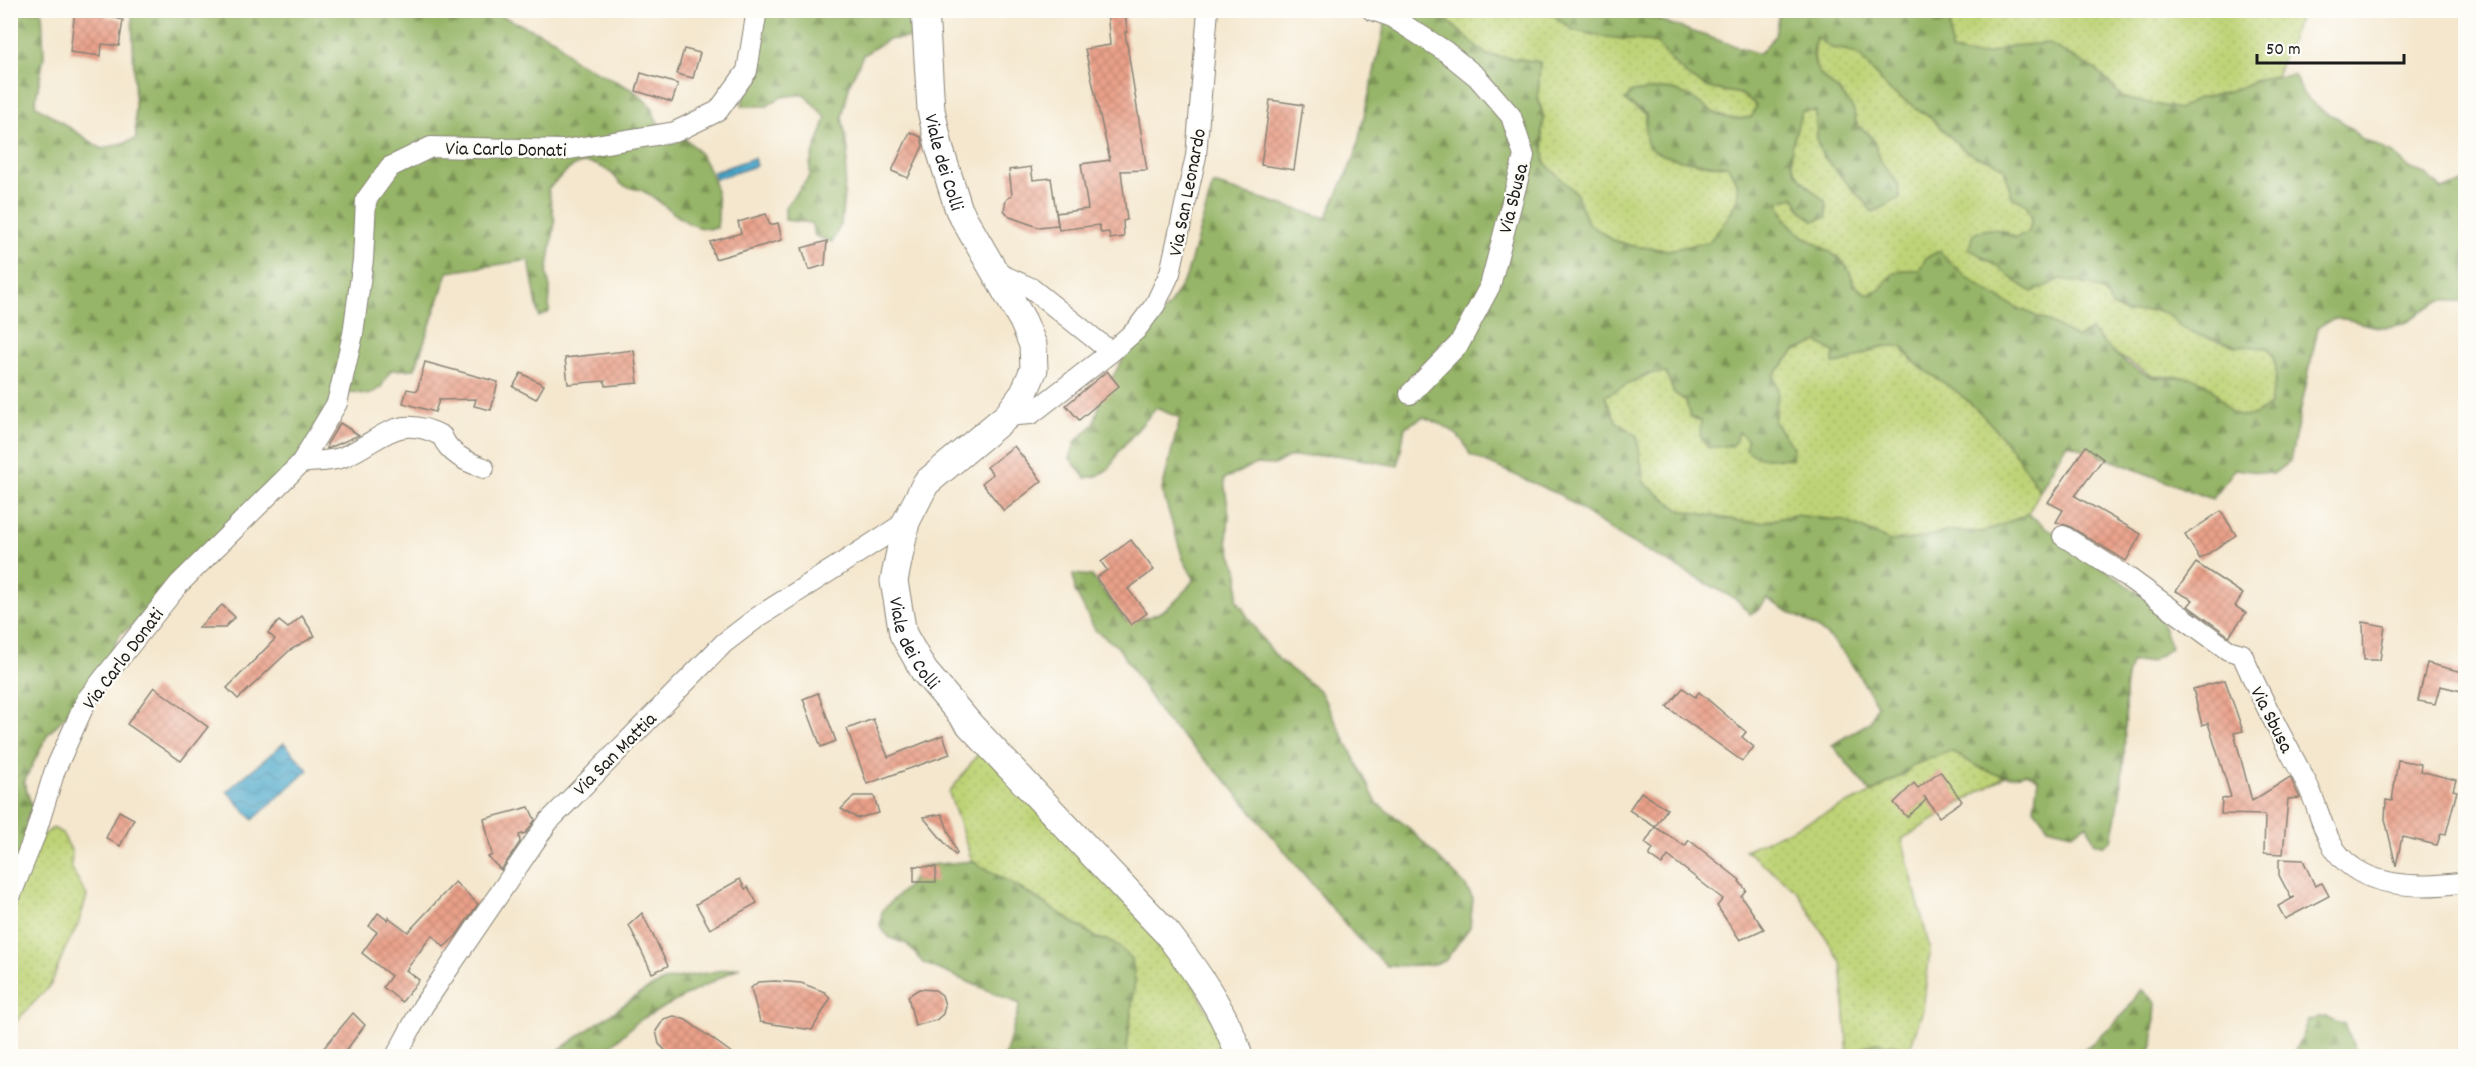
<svg xmlns="http://www.w3.org/2000/svg" width="2476" height="1067" font-family="Dekko,sans-serif">
<style>
.grass{fill:url(#grass-dots);stroke:#6d7849;stroke-width:1.5}
.forest{fill:url(#forest-firs);stroke:#596842;stroke-width:1.5;fill-rule:evenodd}
.water{fill:url(#water-waves);stroke:#346273;stroke-width:1.5}
.building{fill:url(#building-cross-hatch)}
.lines{fill:none;stroke-linecap:round;stroke-linejoin:round}
.street-casing{stroke:#888275;stroke-width:22}
.secondary-casing{stroke:#888275;stroke-width:29}
.street{stroke:#fff;stroke-width:20}
.secondary{stroke:#fff;stroke-width:27}
.labels{text-anchor:middle;stroke-width:5;stroke-linejoin:round;paint-order:stroke}
.street-label{font-size:20px;fill:#1c1c1c;stroke:#fdfcf7}
</style>
<defs>
<pattern id="grass-dots" width="8" height="8" patternUnits="userSpaceOnUse" patternTransform="scale(1.5)"><rect width="8" height="8" fill="#bed376"/><path d="M2 2h.1M6 6h.1" fill="none" stroke="#a3b566" stroke-width="1.8" stroke-linecap="round"/></pattern>
<pattern id="forest-firs" width="22" height="20" patternUnits="userSpaceOnUse" patternTransform="scale(1.5)"><rect width="22" height="20" fill="#96b567"/><path d="M5 1l3.5 6h-7zM16 11l3.5 6h-7z" fill="#7a9254"/></pattern>
<pattern id="water-waves" width="16" height="10" patternUnits="userSpaceOnUse" patternTransform="scale(1.5)"><rect width="16" height="10" fill="#4ca7ca"/><path d="M0 5q4-4 8 0t8 0" fill="none" stroke="#3e87a3"/></pattern>
<pattern id="building-cross-hatch" width="8" height="8" patternUnits="userSpaceOnUse" patternTransform="scale(1.5)"><rect width="8" height="8" fill="#e9a089"/><path d="M0 0l8 8M0 8l8-8" fill="none" stroke="#c78976"/></pattern>
</defs>
<rect width="100%" height="100%" fill="#fdfcf7"/>
<filter id="ink" filterUnits="userSpaceOnUse"><feTurbulence type="fractalNoise" baseFrequency=".0167" numOctaves="2"/><feDisplacementMap in="SourceGraphic" scale="12" xChannelSelector="R" yChannelSelector="G"/><feConvolveMatrix kernelMatrix="1 2 1 2 8 2 1 2 1" color-interpolation-filters="sRGB"/></filter>
<filter id="wash" filterUnits="userSpaceOnUse"><feTurbulence type="fractalNoise" baseFrequency=".008" numOctaves="4" result="noise"/><feDisplacementMap in="SourceGraphic" scale="24" xChannelSelector="R" yChannelSelector="G"/><feGaussianBlur stdDeviation="1.35" result="paint"/><feColorMatrix in="noise" values="0 0 0 0 0 0 0 0 0 0 0 0 0 0 0 0 0 1.4 0 .05"/><feComposite in="paint" operator="in"/></filter>
<g filter="url(#wash)">
<rect width="100%" height="100%" fill="#f4e7ce"/>
<!-- grass -->
<g class="grass">
<path d="M 1436,11 L 1548,11 L 1573,30 L 1604,37 L 1656,42 C 1670,60 1687,80 1710,88 C 1731,94 1740,88 1756,106 L 1752,117 C 1718,124 1711,108 1684,94 C 1668,86 1649,90 1633,92 L 1625,101 L 1646,114 L 1647,143 L 1708,165 L 1727,166 C 1753,193 1727,218 1709,242 L 1668,250 L 1632,246 L 1613,240 L 1588,223 L 1576,193 L 1545,163 L 1542,131 L 1544,119 L 1538,97 L 1540,62 L 1487,55 Z"/>
<path d="M 1953,11 L 2302,11 L 2276,76 C 2259,78 2246,86 2230,92 C 2211,98 2198,99 2179,109 L 2123,98 L 2098,71 L 2010,46 L 1987,54 L 1971,55 L 1951,51 L 1950,23 Z"/>
<path d="M 1816,37 L 1831,48 L 1846,50 L 1860,56 L 1890,91 L 1929,116 L 1963,149 L 1976,157 L 1990,160 L 2004,168 L 2012,197 L 2026,204 L 2032,218 L 2029,233 L 2015,238 L 2002,230 L 1969,248 C 1978,255 1988,259 1997,266 C 2009,275 2019,285 2032,291 L 2061,279 L 2091,285 L 2104,292 L 2112,306 L 2126,313 L 2157,310 L 2170,316 L 2181,327 L 2237,346 L 2268,347 C 2282,369 2275,382 2269,406 L 2257,414 L 2242,418 L 2228,412 L 2210,387 L 2183,377 L 2152,376 L 2112,352 L 2091,330 L 2078,338 C 2067,334 2059,327 2049,322 C 2003,302 1974,289 1939,251 L 1926,258 L 1919,271 L 1903,270 L 1881,289 L 1867,294 L 1854,285 C 1846,240 1788,249 1779,201 L 1794,196 L 1801,210 L 1825,201 C 1782,165 1788,163 1801,111 L 1816,111 L 1817,141 L 1823,156 L 1873,212 L 1900,198 C 1899,173 1888,178 1880,159 C 1876,150 1876,142 1869,134 C 1865,130 1858,127 1856,122 C 1854,118 1855,112 1852,108 C 1834,75 1807,87 1816,37 Z"/>
<path d="M 1818,342 L 1834,352 L 1833,363 C 1862,363 1871,341 1902,347 C 1915,368 1937,377 1956,391 C 1990,418 2018,455 2040,491 L 2028,514 L 1984,532 L 1950,531 L 1917,539 L 1890,541 L 1845,521 L 1794,515 L 1763,522 L 1745,522 L 1680,510 L 1644,483 L 1637,436 L 1616,421 L 1604,396 L 1648,374 L 1666,372 L 1674,393 L 1686,401 L 1690,417 L 1739,431 L 1747,439 L 1793,447 L 1774,422 L 1778,392 L 1774,375 L 1795,351 Z"/>
<polygon points="981,750 1181,961 1232,1056 1126,1056 1135,980 1113,942 1097,938 1033,896 972,861 949,793"/>
<polygon points="1951,750 1984,770 2005,776 1902,839 1930,949 1923,1010 1910,1048 1876,1042 1848,1056 1841,962 1797,891 1745,850 1871,793 1904,774 1913,765"/>
<polygon points="53,828 62,833 72,852 71,867 87,896 78,925 65,949 51,984 11,1027 11,907 41,837"/>
</g>
<!-- forest -->
<g class="forest">
<path d="M 11,11 L 42,11 L 44,56 L 35,105 L 102,149 L 136,139 L 132,11 L 490,11 L 556,40 L 573,60 L 633,90 L 653,108 C 655,130 668,127 683,137 C 711,158 722,194 717,228 C 688,234 669,205 645,192 C 638,188 629,189 623,185 C 618,183 615,175 610,172 C 581,152 569,168 548,189 L 555,222 L 547,274 L 550,288 L 549,312 L 539,317 L 529,260 L 448,272 L 415,369 L 391,370 L 381,387 L 369,395 L 353,392 L 337,399 L 308,460 L 163,591 L 133,626 L 121,633 L 102,670 L 102,678 L 48,734 L 24,782 L 41,837 L 11,907 L 11,129 L 17,131 L 10,118 Z"/>
<polygon points="760,11 914,11 915,37 887,40 863,55 850,83 842,117 848,150 841,224 832,242 815,236 811,223 785,220 785,207 810,176 810,164 826,118 804,94 781,97 767,106 742,106"/>
<path d="M 1388,11 L 1436,11 L 1487,55 L 1540,62 L 1538,97 L 1544,119 L 1542,131 L 1545,163 L 1576,193 L 1588,223 L 1613,240 L 1632,246 L 1668,250 L 1709,242 C 1727,218 1753,193 1727,166 C 1711,165 1653,160 1647,143 C 1644,135 1646,122 1646,114 L 1625,101 L 1632,92 C 1649,90 1668,86 1684,94 C 1711,107 1718,125 1752,117 L 1756,106 C 1740,88 1730,94 1710,88 C 1687,80 1670,60 1656,42 L 1604,37 L 1573,30 L 1548,11 L 1632,11 L 1759,54 L 1775,36 L 1779,11 L 1953,11 L 1950,23 L 1951,51 L 1971,55 L 1987,54 L 2010,46 L 2048,43 L 2098,71 L 2123,98 L 2179,109 L 2199,98 L 2229,92 L 2262,78 L 2294,75 L 2303,94 L 2322,111 L 2338,118 L 2361,138 L 2392,153 L 2410,169 L 2426,174 L 2442,190 L 2465,181 L 2465,301 C 2458,302 2449,300 2442,301 C 2419,306 2418,326 2384,327 C 2357,327 2342,308 2318,328 L 2290,461 L 2273,474 L 2235,469 L 2212,499 L 2067,443 L 2040,491 C 2018,455 1990,418 1956,391 C 1937,377 1915,368 1902,347 C 1872,341 1862,362 1833,364 L 1834,352 L 1818,342 L 1795,351 L 1774,375 L 1778,392 L 1774,422 L 1793,447 L 1792,459 L 1757,457 L 1746,449 L 1747,439 L 1739,432 L 1733,445 L 1708,448 L 1700,435 L 1701,421 L 1690,417 L 1686,401 L 1674,393 L 1666,372 L 1648,374 L 1605,396 L 1616,421 L 1637,436 L 1644,483 L 1680,510 L 1745,522 L 1763,522 L 1794,515 L 1845,521 L 1890,541 L 1917,539 L 1950,531 L 1984,532 L 2028,514 L 2155,605 L 2171,648 L 2150,662 L 2131,663 C 2121,690 2127,706 2125,733 C 2124,770 2120,804 2112,840 L 2104,846 L 2094,842 L 2087,824 L 2072,833 L 2048,827 L 2034,808 L 2038,779 L 2027,773 C 1999,783 1975,765 1951,751 L 1913,765 L 1904,774 L 1871,793 L 1832,745 L 1870,722 L 1877,705 C 1858,674 1840,639 1806,621 C 1792,613 1780,609 1767,598 L 1760,608 L 1750,614 L 1737,600 L 1620,536 L 1560,495 L 1470,455 C 1462,433 1445,425 1423,417 L 1405,427 L 1398,466 L 1336,455 L 1288,457 L 1274,465 L 1256,464 L 1224,479 L 1229,515 L 1227,541 L 1239,574 L 1237,600 L 1260,636 L 1280,661 L 1320,691 L 1377,803 L 1409,828 L 1465,885 L 1473,899 L 1470,927 L 1445,961 L 1429,965 L 1387,966 L 1357,938 L 1226,781 L 1163,717 L 1118,647 L 1095,630 L 1075,591 L 1073,574 L 1092,576 L 1126,621 C 1159,619 1176,605 1194,579 L 1183,559 L 1162,490 L 1180,418 L 1156,408 L 1119,451 L 1110,468 L 1097,476 L 1085,478 L 1070,458 L 1076,441 L 1094,424 L 1102,395 L 1130,347 L 1169,306 L 1186,277 L 1213,184 L 1326,218 L 1355,156 ZM 1816,37 L 1831,48 L 1846,50 L 1860,56 L 1890,91 L 1929,116 L 1963,149 L 1976,157 L 1990,160 L 2004,168 L 2012,197 L 2026,204 L 2032,218 L 2029,232 L 2015,238 C 1999,228 1990,226 1973,234 L 1969,248 C 1978,255 1988,259 1997,266 C 2009,276 2019,285 2033,292 L 2061,279 L 2091,285 L 2104,292 L 2112,306 L 2126,313 L 2157,310 L 2170,316 L 2181,327 L 2194,334 L 2237,346 L 2268,348 C 2282,369 2275,382 2269,406 C 2225,436 2230,395 2199,380 C 2185,374 2169,381 2153,377 C 2129,370 2107,347 2091,330 L 2078,338 C 2067,334 2059,327 2049,322 C 2005,303 1972,287 1939,251 L 1926,258 L 1919,270 C 1898,269 1891,271 1881,289 L 1866,294 L 1854,285 C 1846,240 1788,249 1779,201 L 1794,197 L 1801,210 L 1813,221 L 1827,217 L 1825,201 C 1782,165 1787,163 1802,111 L 1816,111 L 1817,141 L 1823,156 L 1873,212 L 1900,198 C 1899,175 1888,177 1880,159 C 1876,150 1876,143 1869,134 C 1865,130 1858,127 1856,122 C 1854,118 1855,112 1853,109 C 1836,78 1804,81 1816,37 Z"/>
<polygon points="972,861 1033,896 1097,938 1113,942 1132,959 1135,980 1126,1056 1005,1056 1020,1004 923,963 907,944 890,938 880,927 882,910 909,885 920,866"/>
<polygon points="740,967 638,1021 600,1056 550,1056 644,991 666,980"/>
<path d="M 2141,989 L 2156,1003 L 2153,1046 L 2147,1056 L 2074,1056 C 2103,1037 2123,1018 2141,989 Z"/>
<polygon points="2326,1017 2344,1024 2358,1056 2293,1056 2308,1020"/>
<polygon points="1876,1042 1910,1048 1914,1056 1847,1056"/>
</g>
<!-- water -->
<g class="water">
<polygon points="754,158 756,166 715,179 713,172"/>
<polygon points="284,743 308,770 253,820 227,791"/>
</g>
<g id="blocks">
<!-- building -->
<g class="building">
<polygon points="75,10 107,10 106,16 123,20 119,46 102,44 101,56 70,52"/>
<polygon points="1107,10 1125,10 1127,32 1125,32 1147,170 1121,171 1127,220 1123,221 1124,237 1110,239 1109,232 1101,233 1099,225 1059,230 1056,213 1088,209 1081,164 1110,160 1085,49 1110,45"/>
<polygon points="684,49 700,53 693,78 677,74"/>
<polygon points="641,73 678,84 672,102 636,91"/>
<polygon points="1270,100 1303,105 1294,170 1261,165"/>
<polygon points="910,132 921,137 923,146 908,178 892,171"/>
<polygon points="1031,167 1033,180 1051,178 1058,225 1038,227 1010,217 1004,210 1006,200 1012,195 1009,170"/>
<polygon points="766,214 770,225 778,223 782,240 715,259 710,242 741,233 738,222"/>
<polygon points="827,241 825,265 809,270 802,248"/>
<polygon points="634,350 638,383 606,386 605,381 568,384 565,358"/>
<polygon points="425,362 498,382 491,410 474,406 476,399 439,400 435,412 403,403 407,389 417,391"/>
<polygon points="1107,371 1119,386 1079,420 1066,405"/>
<polygon points="521,373 544,385 536,399 513,387"/>
<polygon points="340,423 359,435 327,449 327,444"/>
<polygon points="1014,446 1042,481 1004,511 982,483 993,474 987,467"/>
<polygon points="2086,446 2103,459 2075,496 2141,534 2126,561 2069,526 2056,522 2063,510 2048,502"/>
<polygon points="2221,511 2236,535 2200,559 2185,535"/>
<polygon points="1131,540 1154,570 1128,589 1147,613 1131,625 1096,578 1107,570 1101,562"/>
<polygon points="2196,563 2243,594 2235,606 2246,613 2229,636 2188,606 2193,600 2176,591"/>
<polygon points="222,605 235,617 224,628 198,628"/>
<polygon points="302,616 315,636 290,650 238,699 227,688 275,639 268,633 279,621 288,628"/>
<polygon points="2363,622 2385,626 2380,660 2364,660"/>
<polygon points="2427,663 2466,673 2466,692 2440,686 2435,704 2418,701"/>
<polygon points="2225,680 2243,731 2234,733 2252,801 2290,777 2300,798 2288,799 2283,854 2264,853 2265,815 2221,814 2222,799 2231,797 2208,723 2202,725 2193,689"/>
<polygon points="154,687 208,727 181,761 127,724"/>
<polygon points="1683,688 1695,697 1699,692 1746,732 1742,737 1754,747 1742,761 1667,707"/>
<polygon points="818,693 836,741 821,747 803,699"/>
<polygon points="873,719 888,757 943,735 950,754 867,784 847,729"/>
<polygon points="2398,760 2421,764 2420,771 2456,780 2453,790 2457,791 2446,834 2441,833 2437,845 2402,837 2396,866 2385,819 2386,800 2392,801"/>
<polygon points="1940,771 1962,801 1939,817 1924,796 1926,800 1907,817 1894,803 1914,783 1918,788"/>
<polygon points="1641,792 1667,809 1655,827 1629,810"/>
<polygon points="854,796 874,796 879,813 857,818 841,809"/>
<polygon points="529,807 535,820 526,833 519,835 520,842 501,870 488,857 492,855 484,819"/>
<polygon points="119,811 134,819 120,846 106,838"/>
<polygon points="942,814 957,854 955,855 923,817"/>
<polygon points="1655,827 1685,846 1689,840 1740,880 1739,881 1746,890 1741,896 1764,929 1740,940 1717,906 1723,899 1668,856 1662,865 1649,856 1653,849 1645,843"/>
<polygon points="2279,859 2303,860 2315,886 2322,883 2329,896 2285,919 2278,906 2295,897 2291,898 2279,875"/>
<polygon points="914,866 936,867 936,882 914,882"/>
<polygon points="740,879 745,889 748,887 757,903 710,929 696,904"/>
<polygon points="455,882 478,904 456,936 444,947 432,935 406,970 419,980 402,1002 383,987 391,976 362,953 377,932 369,926 378,913 387,920 388,917 408,932"/>
<polygon points="642,913 668,966 652,973 629,925"/>
<polygon points="775,981 801,983 825,992 830,999 812,1030 760,1022 751,988 758,982"/>
<polygon points="919,989 935,990 942,995 945,1005 943,1014 936,1020 915,1026 908,996"/>
<polygon points="353,1013 365,1025 342,1056 317,1056"/>
<polygon points="674,1016 686,1020 736,1056 671,1056 659,1044 656,1031 664,1019"/>
</g>
</g>
</g>
<g filter="url(#ink)">
<use href="#blocks" fill-opacity="0" stroke="#888275" stroke-width="1.5"/>
<g class="lines">
<!-- street casing -->
<g class="street-casing">
<g id="street">
<polyline points="1372,10 1390,16 1445,51 1477,77 1511,116 1524,156 1490,286 1459,344 1410,394"/>
<polyline points="993,271 1031,288 1111,352"/>
<polyline points="1007,416 1031,414 1111,352 1136,330 1155,305 1170,273 1196,156 1208,10"/>
<path d="M 301,463 C 314,461 331,462 343,457 C 383,440 396,412 442,436 C 449,454 467,462 484,468"/>
<path d="M 2063,536 L 2126,576 L 2228,650 L 2242,654 C 2260,698 2284,740 2306,782 C 2316,801 2320,822 2330,841 C 2355,890 2419,889 2466,882"/>
<polyline points="10,897 35,835 55,770 87,699 179,584 301,463 337,403 353,334 363,260 366,200 390,167 431,147 564,150 675,132 718,111 747,71 757,10"/>
<polyline points="396,1056 423,1006 548,822 724,643 758,617 906,522"/>
</g>
</g>
<!-- secondary casing -->
<g class="secondary-casing">
<g id="secondary">
<path id="s1" d="M 925,10 L 931,110 L 940,150 L 959,210 L 1023,321 L 1033,345 L 1034,369 L 1024,393 L 1007,416 L 926,483 L 906,522 L 894,581 L 903,634 L 924,671 L 971,726 L 1167,933 C 1196,971 1225,1011 1239,1056"/>
</g>
</g>
<!-- street -->
<use href="#street" class="street"/>
<!-- secondary -->
<use href="#secondary" class="secondary"/>
</g>
</g>
<g class="labels">
<!-- street labels -->
<g class="street-label">
<text transform="translate(506 148) rotate(1)" y="7">Via Carlo Donati</text>
<text dy="7" stroke="none"><textPath href="#s1" startOffset="154">Viale dei Colli</textPath></text>
<text transform="translate(1186 192) rotate(-79)" y="7">Via San Leonardo</text>
<text transform="translate(1512 198) rotate(-76)" y="7">Via Sbusa</text>
<text dy="7" stroke="none"><textPath href="#s1" startOffset="712">Viale dei Colli</textPath></text>
<text transform="translate(122 658) rotate(-53)" y="7">Via Carlo Donati</text>
<text transform="translate(2273 719) rotate(63)" y="7">Via Sbusa</text>
<text transform="translate(614 753) rotate(-45)" y="7">Via San Mattia</text>
</g>
</g>
<!-- margin -->
<rect width="2476" height="1067" fill="none" stroke="#fdfcf7" stroke-width="36"/>
<!-- scale -->
<path d="M2257 54v9h147v-9" fill="none" stroke="#1c1c1c" stroke-width="3"/>
<text x="2266" y="54" font-size="18" fill="#1c1c1c" stroke="#fdfcf7" stroke-width="4.5" paint-order="stroke">50 m</text>
</svg>
